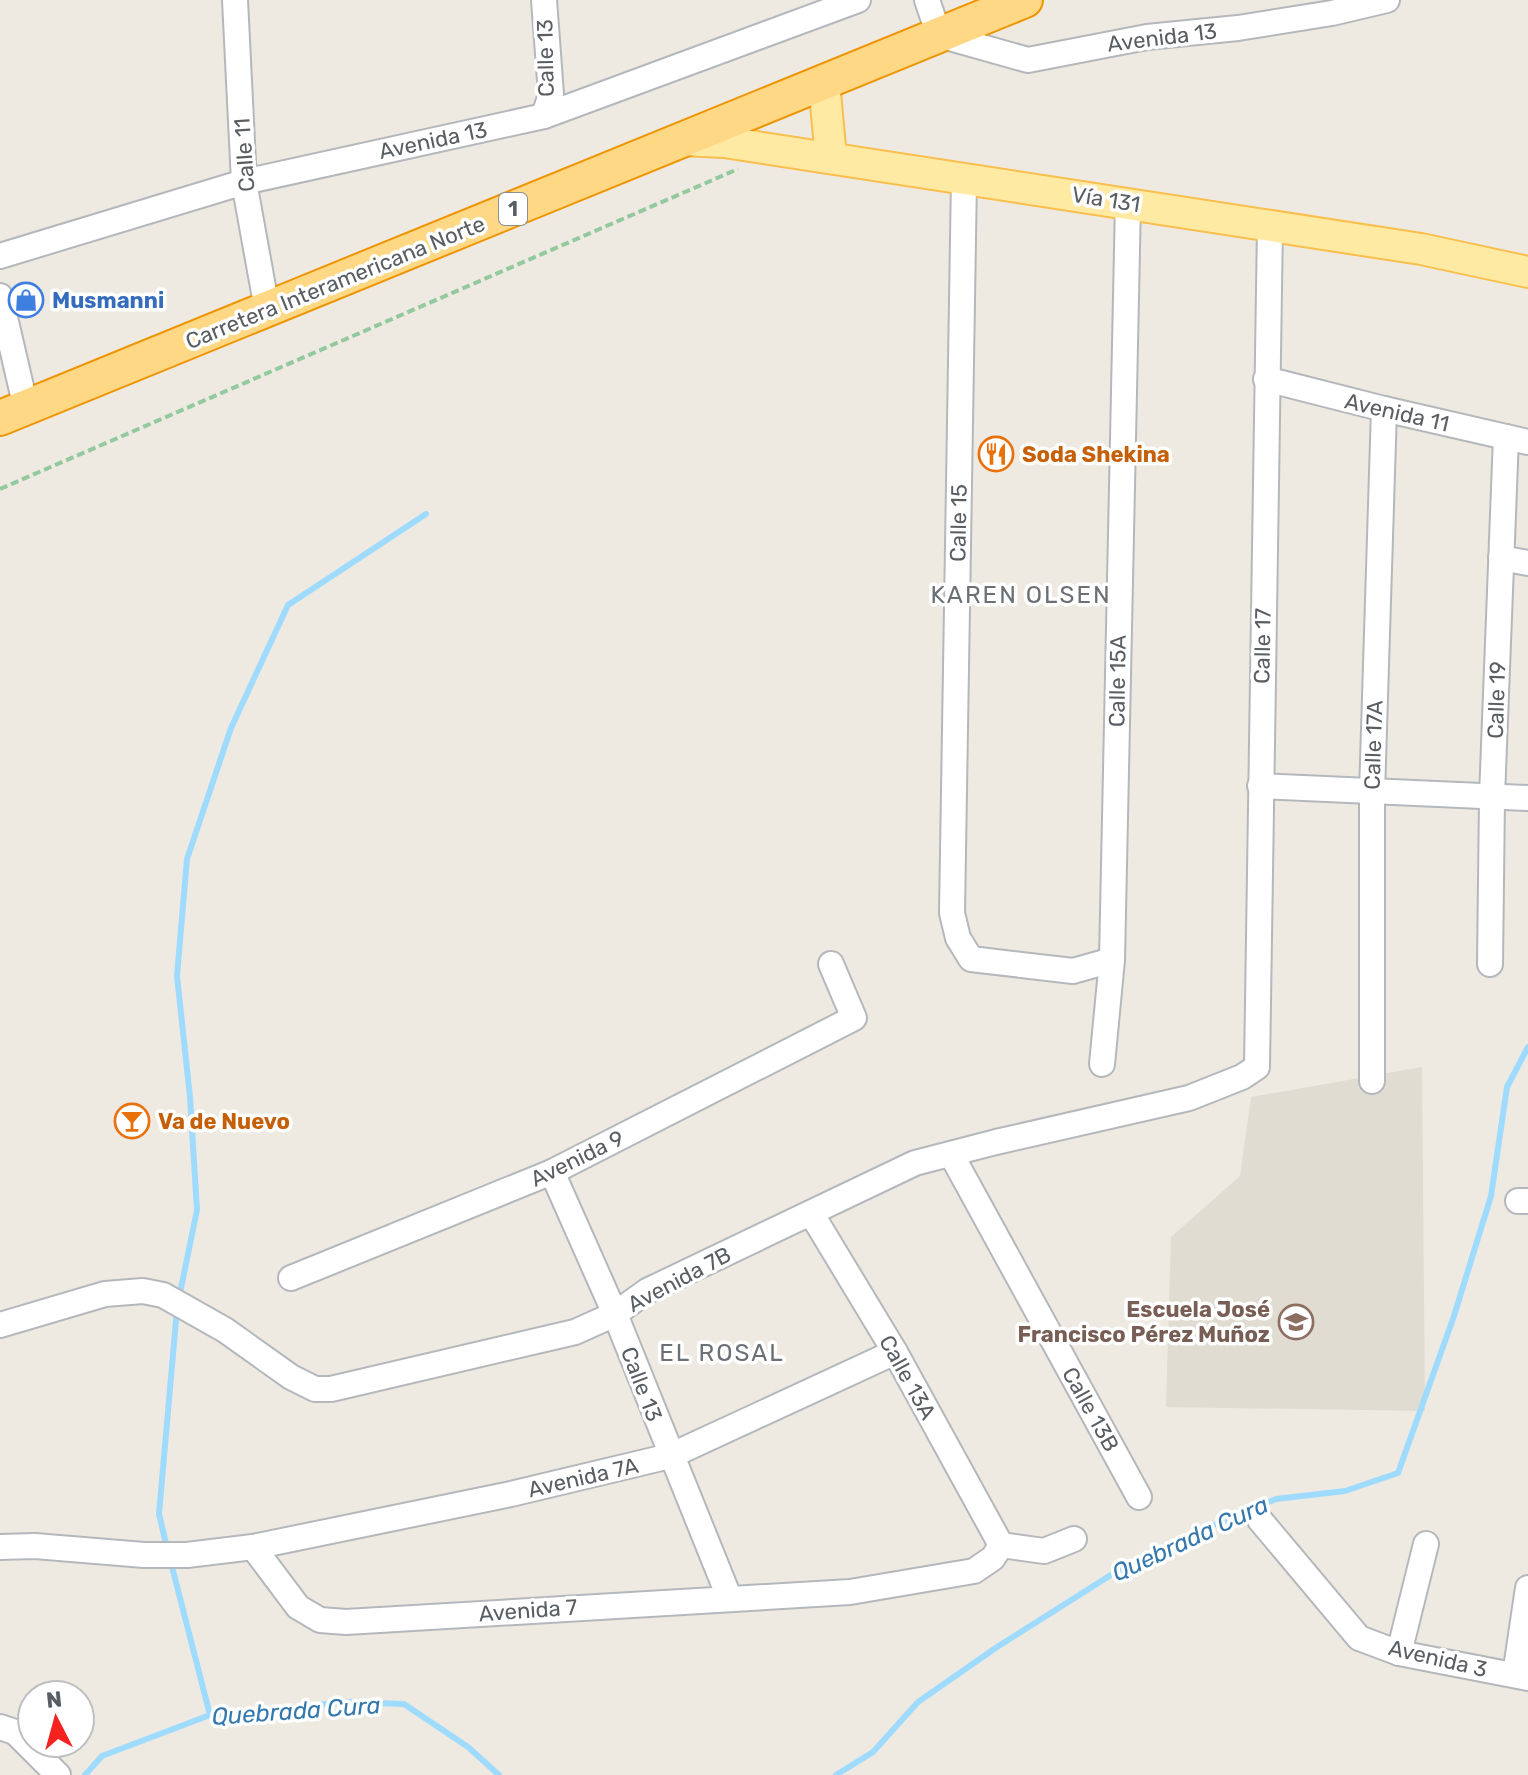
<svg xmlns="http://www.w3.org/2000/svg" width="1528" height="1775" font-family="Rubik,sans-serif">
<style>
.education{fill:#e0dcd1}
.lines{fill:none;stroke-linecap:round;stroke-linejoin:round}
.stream{stroke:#9fdbff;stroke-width:6}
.minor-casing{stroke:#b4b8bc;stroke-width:28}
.major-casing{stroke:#fabe4d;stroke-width:34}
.highway-casing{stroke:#ee9400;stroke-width:38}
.path{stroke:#93c99f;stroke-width:4;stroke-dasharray:8 4;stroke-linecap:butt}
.minor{stroke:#fff;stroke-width:24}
.major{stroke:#ffeaa4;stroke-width:30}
.highway{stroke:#ffd886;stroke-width:34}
.labels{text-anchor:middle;stroke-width:7;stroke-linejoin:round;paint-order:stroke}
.shield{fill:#fff;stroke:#8b8e92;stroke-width:2}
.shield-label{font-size:20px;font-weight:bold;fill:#595e63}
.street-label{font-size:22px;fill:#595e63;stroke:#fff}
.shop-label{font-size:22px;font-weight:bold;fill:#366cbe;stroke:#fff;text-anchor:start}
.food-label{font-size:22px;font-weight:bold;fill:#c56008;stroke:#fff;text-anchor:start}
.education-label{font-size:22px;font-weight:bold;fill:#785e54;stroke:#fff;text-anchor:end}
.neighbourhood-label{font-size:24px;letter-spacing:2px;fill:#6a7075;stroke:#fff}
.water-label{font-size:24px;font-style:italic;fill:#3478ae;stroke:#fff}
</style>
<rect width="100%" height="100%" fill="#eeeae1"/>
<!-- education -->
<polygon class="education" points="1422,1067 1425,1411 1166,1407 1171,1237 1240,1176 1251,1097"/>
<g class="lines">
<!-- stream -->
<g class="stream">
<polyline points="179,1298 197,1210 190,1097 177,976 187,859 231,728 288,605 426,514"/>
<polyline points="167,1548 159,1514 177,1309"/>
<polyline points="170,1559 210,1715"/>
<polyline points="85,1775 102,1756 210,1715 348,1702 404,1704 468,1747 499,1775"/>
<polyline points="836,1775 873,1752 918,1702 997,1647 1114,1573 1192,1534 1276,1499 1345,1491 1398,1473 1454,1316 1491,1196 1507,1087 1528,1047"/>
</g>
<!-- minor casing -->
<g class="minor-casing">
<g id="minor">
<polyline points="235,0 244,182 267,309"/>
<polyline points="927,0 939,35 1028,60 1147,37 1238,28 1332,13 1387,0"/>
<polyline points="544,116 551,94 544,0"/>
<polyline points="964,178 952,913 958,938 971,959 1073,971 1112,960"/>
<polyline points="0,256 244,182 544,116 858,0"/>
<polyline points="0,296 26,408"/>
<polyline points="1266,379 1384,409 1528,442"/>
<polyline points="1501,558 1528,563"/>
<polyline points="1260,786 1528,798"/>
<polyline points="1490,964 1492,797 1506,437"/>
<polyline points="1102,1064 1112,960 1128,202"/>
<polyline points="1372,1081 1372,793 1384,409"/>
<polyline points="951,1154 1139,1497"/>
<polyline points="552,1172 615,1314 729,1597"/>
<polyline points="1518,1201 1528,1201"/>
<polyline points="811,1213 895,1352 1001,1545"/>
<polyline points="291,1278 552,1172 854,1018 831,964"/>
<polyline points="0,1325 105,1294 143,1291 163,1295 225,1330 291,1377 315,1389 331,1389 575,1332 615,1314 647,1291 915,1163 996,1142 1189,1098 1242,1077 1257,1067 1270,225"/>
<polyline points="1260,1520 1359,1638 1399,1653 1528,1678"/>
<polyline points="1001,1545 1044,1551 1074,1539"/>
<polyline points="0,1547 35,1546 144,1555 187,1555 253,1547 511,1494 670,1456 895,1352"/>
<polyline points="253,1547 298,1607 320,1620 346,1622 850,1592 974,1571 993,1558 1001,1545"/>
<polyline points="1399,1653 1426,1544"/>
<polyline points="1515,1675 1528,1588"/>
<polyline points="0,1727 15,1732 58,1775"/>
</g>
</g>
<!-- major casing -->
<g class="major-casing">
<g id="major">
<polyline points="824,82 831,158"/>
<polyline points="683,140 724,142 1421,249 1528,272"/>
</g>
</g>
<!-- highway casing -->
<g class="highway-casing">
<polyline id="highway" points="0,418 1025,0"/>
</g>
<!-- path -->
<polyline class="path" points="0,489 738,169"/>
<!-- minor -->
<use href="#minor" class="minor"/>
<!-- major -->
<use href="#major" class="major"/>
<!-- highway -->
<use href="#highway" class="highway"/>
</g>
<!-- icons -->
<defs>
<g id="shop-ring" transform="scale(1.8)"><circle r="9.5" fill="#fff" stroke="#3f7fe0" stroke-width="1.5"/><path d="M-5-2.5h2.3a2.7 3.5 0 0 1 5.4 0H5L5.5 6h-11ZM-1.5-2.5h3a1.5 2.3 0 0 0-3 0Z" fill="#3f7fe0"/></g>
<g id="restaurant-ring" transform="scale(1.8)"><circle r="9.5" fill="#fff" stroke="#e8710a" stroke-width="1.5"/><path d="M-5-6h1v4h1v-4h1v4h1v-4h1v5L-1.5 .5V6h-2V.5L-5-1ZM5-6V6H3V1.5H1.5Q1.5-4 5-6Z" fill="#e8710a"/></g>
<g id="bar-ring" transform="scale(1.8)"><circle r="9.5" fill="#fff" stroke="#e8710a" stroke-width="1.5"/><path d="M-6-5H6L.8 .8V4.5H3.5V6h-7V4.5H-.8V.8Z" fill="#e8710a"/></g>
<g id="school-ring" transform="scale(1.8)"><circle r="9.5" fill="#fff" stroke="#8d6e63" stroke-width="1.5"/><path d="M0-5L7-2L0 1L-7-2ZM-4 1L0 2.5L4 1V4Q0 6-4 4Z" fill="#8d6e63"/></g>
</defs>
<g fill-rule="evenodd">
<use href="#shop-ring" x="26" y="300"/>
<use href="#restaurant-ring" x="996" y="454"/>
<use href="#bar-ring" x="132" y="1121"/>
<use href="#school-ring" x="1296" y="1322"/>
</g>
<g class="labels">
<!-- shield labels -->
<rect class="shield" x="499" y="193" width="28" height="32" rx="6"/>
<g class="shield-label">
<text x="513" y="216">1</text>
</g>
<!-- street labels -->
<g class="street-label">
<text transform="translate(1162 37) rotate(-7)" y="8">Avenida 13</text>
<text transform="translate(545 58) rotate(-91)" y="8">Calle 13</text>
<text transform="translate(433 140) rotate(-12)" y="8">Avenida 13</text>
<text transform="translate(244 155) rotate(-94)" y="8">Calle 11</text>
<text transform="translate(1106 199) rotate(9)" y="8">Vía 131</text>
<text transform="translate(335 282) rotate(-22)" y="8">Carretera Interamericana Norte</text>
<text transform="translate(1397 412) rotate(13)" y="8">Avenida 11</text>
<text transform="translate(958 523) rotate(-89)" y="8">Calle 15</text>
<text transform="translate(1262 646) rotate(-89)" y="8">Calle 17</text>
<text transform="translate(1117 681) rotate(-89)" y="8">Calle 15A</text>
<text transform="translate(1496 700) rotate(-88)" y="8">Calle 19</text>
<text transform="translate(1373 745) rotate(-88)" y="8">Calle 17A</text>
<text transform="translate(577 1158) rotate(-26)" y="8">Avenida 9</text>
<text transform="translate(679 1279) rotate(-28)" y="8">Avenida 7B</text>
<text transform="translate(908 1377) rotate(61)" y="8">Calle 13A</text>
<text transform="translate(642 1384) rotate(69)" y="8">Calle 13</text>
<text transform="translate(1091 1409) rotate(61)" y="8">Calle 13B</text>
<text transform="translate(583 1477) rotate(-13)" y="8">Avenida 7A</text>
<text transform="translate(528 1610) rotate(-4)" y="8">Avenida 7</text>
<text transform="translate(1438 1658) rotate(13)" y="8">Avenida 3</text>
</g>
<!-- shop labels -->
<g class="shop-label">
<text x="52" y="308">Musmanni</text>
</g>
<!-- food labels -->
<g class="food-label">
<text x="1022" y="462">Soda Shekina</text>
<text x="158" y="1129">Va de Nuevo</text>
</g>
<!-- education labels -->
<g class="education-label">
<text x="1270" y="1317">Escuela José<tspan x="1270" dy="25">Francisco Pérez Muñoz</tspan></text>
</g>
<!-- neighbourhood labels -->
<g class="neighbourhood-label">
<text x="1021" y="603">KAREN OLSEN</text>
<text x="722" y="1361">EL ROSAL</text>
</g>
<!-- water labels -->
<g class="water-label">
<text transform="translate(1190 1539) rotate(-25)" y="8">Quebrada Cura</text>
<text transform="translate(296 1711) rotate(-4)" y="8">Quebrada Cura</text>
</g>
</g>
<!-- north arrow -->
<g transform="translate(56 1719) rotate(354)"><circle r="38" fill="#ffffff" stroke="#bdbfc1" stroke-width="2"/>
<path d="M0-6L14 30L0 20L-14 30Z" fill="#f42320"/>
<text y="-12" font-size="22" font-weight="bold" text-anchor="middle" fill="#595e63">N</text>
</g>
</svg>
